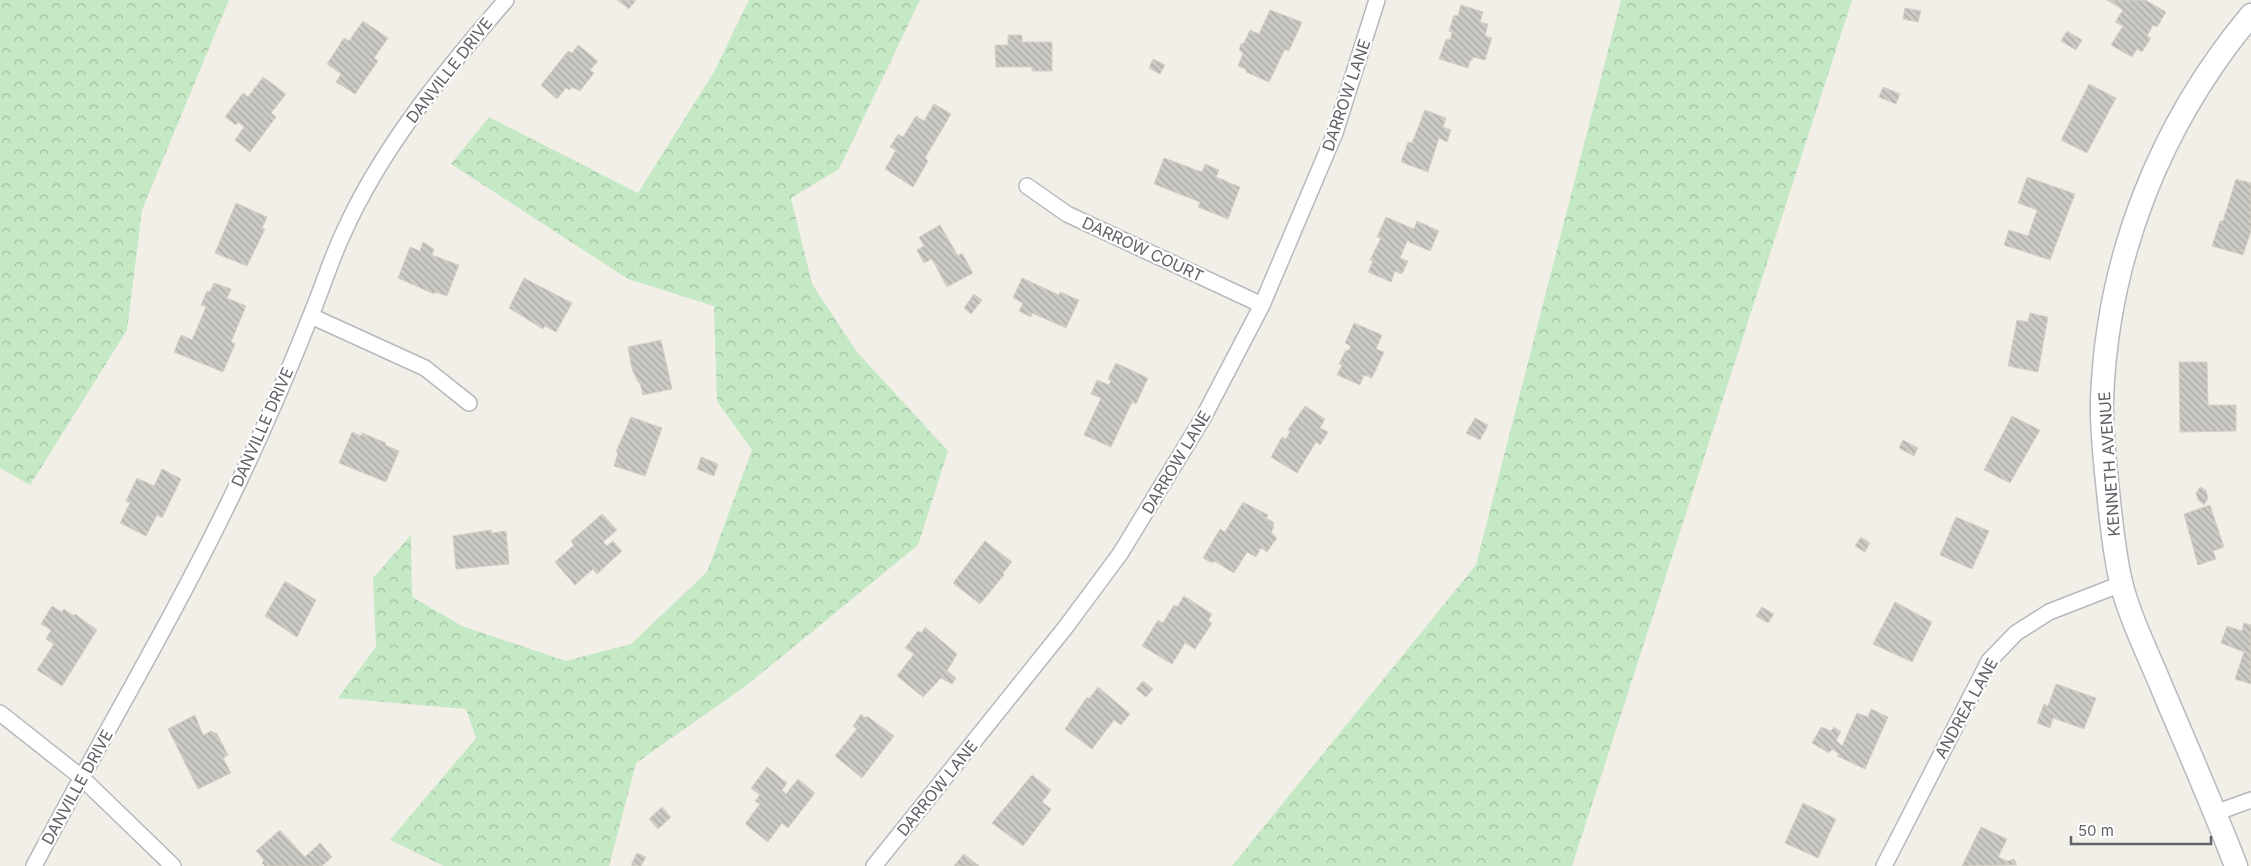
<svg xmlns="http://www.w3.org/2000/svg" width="2251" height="866" font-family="Inter,sans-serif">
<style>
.forest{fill:url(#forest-crowns)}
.building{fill:url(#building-back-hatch);stroke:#d6d1c6}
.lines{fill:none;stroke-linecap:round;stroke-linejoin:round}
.street-casing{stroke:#b5b8bc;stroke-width:18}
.secondary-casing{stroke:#b6babf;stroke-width:25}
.street{stroke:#fff;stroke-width:15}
.secondary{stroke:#fff;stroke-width:22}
.labels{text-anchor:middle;stroke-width:4.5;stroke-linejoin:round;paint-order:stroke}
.street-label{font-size:16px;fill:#5f6368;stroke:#fff}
</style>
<defs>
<pattern id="forest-crowns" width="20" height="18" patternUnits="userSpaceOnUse" patternTransform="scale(1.25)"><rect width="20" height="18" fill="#c5e8c5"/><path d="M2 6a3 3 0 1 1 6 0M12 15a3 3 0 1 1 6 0" fill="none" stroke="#a3c0a4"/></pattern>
<pattern id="building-back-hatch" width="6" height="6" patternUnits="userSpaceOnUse" patternTransform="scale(1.25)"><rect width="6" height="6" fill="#cccac5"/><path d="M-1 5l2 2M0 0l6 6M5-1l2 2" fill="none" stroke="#a9a8a4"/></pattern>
</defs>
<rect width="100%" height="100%" fill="#f1efe8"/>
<!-- forest -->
<g class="forest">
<polygon points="0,0 229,0 142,210 127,330 30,485 0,468"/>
<polygon points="749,0 920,0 839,169 791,198 812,284 857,352 948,451 918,545 747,685 636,763 609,866 444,866 390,840 476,738 466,709 338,698 376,647 373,578 411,535 412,597 462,626 566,661 631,644 707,572 752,450 717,401 714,306 628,279 451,164 489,117 638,193 714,72"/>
<polygon points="1621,0 1852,0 1572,866 1232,866 1476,565"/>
</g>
<!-- building -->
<g class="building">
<polygon points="617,0 636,0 629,9"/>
<polygon points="2107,0 2145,0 2166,12 2157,27 2153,25 2147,36 2151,38 2142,52 2137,49 2132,57 2111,45 2123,26 2115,22 2123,10"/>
<polygon points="1461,5 1483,12 1480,22 1488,24 1485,36 1492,38 1485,60 1473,57 1472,61 1470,60 1468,68 1439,59 1446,39 1450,40 1452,32 1449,31 1454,15 1458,16"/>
<polygon points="1905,8 1921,11 1918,22 1903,19"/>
<polygon points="1270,10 1302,22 1289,51 1285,49 1269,82 1246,72 1246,69 1238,66 1243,53 1239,50 1241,44 1244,43 1250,30 1259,34"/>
<polygon points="363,21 388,38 374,58 378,61 355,94 336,82 341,74 327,64 344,38 349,41"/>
<polygon points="2067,31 2082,40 2076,50 2061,41"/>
<polygon points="1008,35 1022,35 1022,42 1052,42 1052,71 1032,71 1032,67 996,67 995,45 1008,45"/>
<polygon points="578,45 598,61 590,70 594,73 580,91 572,87 570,90 566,88 557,99 541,85 568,51 572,53"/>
<polygon points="1153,59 1165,65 1160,74 1149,68"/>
<polygon points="263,77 286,94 271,113 276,117 250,152 235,140 244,127 238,122 236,125 225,117 243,93 248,97"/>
<polygon points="2089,84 2116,98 2087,153 2061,140"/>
<polygon points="1883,87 1900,94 1896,104 1879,97"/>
<polygon points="934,104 951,114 925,158 928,161 913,187 885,169 896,150 890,147 898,134 903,137 916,116 924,121"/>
<polygon points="1425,110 1446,118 1443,127 1451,130 1447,142 1439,138 1428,172 1401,162 1408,142 1412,143"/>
<polygon points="1164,158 1202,172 1205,164 1219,170 1216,177 1240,187 1228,219 1198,207 1200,202 1154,184"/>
<polygon points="2027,177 2075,194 2050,260 2004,245 2009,230 2028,236 2037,210 2018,203"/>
<polygon points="2236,179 2251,183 2251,231 2243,255 2212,246 2220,221 2223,221"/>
<polygon points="236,203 267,217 262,228 265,229 247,266 215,253"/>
<polygon points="1386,217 1414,229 1417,221 1439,231 1430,251 1407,241 1400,258 1408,261 1402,274 1395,271 1391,282 1368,272 1373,261 1370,260 1381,238 1377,237"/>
<polygon points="940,225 958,256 962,253 973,273 947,287 932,259 924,263 917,250 924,246 919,237"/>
<polygon points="423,242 434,249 432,255 459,265 447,296 435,292 434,294 398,278 410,247 420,251"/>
<polygon points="524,278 572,303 556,332 545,326 543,329 509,308"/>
<polygon points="1022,278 1059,295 1060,292 1079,300 1066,328 1032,313 1031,317 1019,311 1023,303 1013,298"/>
<polygon points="214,283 231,289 227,298 246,306 231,342 235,344 223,372 174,352 181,335 192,340 206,307 201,305 207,291 210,292"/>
<polygon points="974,294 982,300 971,314 964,308"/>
<polygon points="2030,313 2048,317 2038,372 2008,366 2017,320 2028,322"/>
<polygon points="1354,323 1382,335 1376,349 1384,352 1372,378 1364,375 1360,385 1337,375 1342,365 1339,364 1346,350 1348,351 1351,346 1345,343"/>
<polygon points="661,340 672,389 643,395 640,383 638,382 632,369 628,347"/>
<polygon points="2179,362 2207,362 2208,405 2236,405 2236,431 2180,432"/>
<polygon points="1116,363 1148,378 1136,404 1132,402 1111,447 1084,435 1101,398 1091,394 1097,380 1109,385 1111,381 1108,379"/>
<polygon points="1305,406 1325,419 1320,428 1328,432 1320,445 1316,442 1297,473 1271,457 1282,437 1286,439 1290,432 1288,430"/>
<polygon points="2012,416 2040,430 2010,483 1984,470"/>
<polygon points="631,417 662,428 645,476 614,466 618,453 616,452"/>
<polygon points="1475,418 1488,425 1480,440 1466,433"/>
<polygon points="352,432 361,436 362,433 386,443 385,445 399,451 386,482 339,463"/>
<polygon points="1903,440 1918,448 1914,456 1899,448"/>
<polygon points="701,457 718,464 714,476 697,469"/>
<polygon points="162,469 181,479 162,518 157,515 146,536 120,523 130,503 126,501 137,478 154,486"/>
<polygon points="2200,487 2206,490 2208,499 2204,505 2198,500 2196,493"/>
<polygon points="1243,502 1268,515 1266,518 1273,522 1274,527 1271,532 1277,538 1267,552 1261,548 1256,557 1247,552 1234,573 1214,561 1212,563 1203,558 1220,529 1225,532"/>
<polygon points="2210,505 2224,547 2213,551 2216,559 2198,565 2184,514"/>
<polygon points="602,514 617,530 603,542 607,546 613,541 622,551 597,574 593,569 575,585 555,562 574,545 571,541"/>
<polygon points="1956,517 1989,531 1972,569 1940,555"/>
<polygon points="491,530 492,533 506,531 509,564 456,569 453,536"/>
<polygon points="1861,537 1870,543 1865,552 1855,546"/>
<polygon points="985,541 1012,562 1003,573 1004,575 980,604 953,583"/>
<polygon points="285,581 316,600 297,637 265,616"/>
<polygon points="1184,596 1212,614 1208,621 1212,623 1195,649 1185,643 1172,664 1142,646 1158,620 1163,623 1174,605 1177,607"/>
<polygon points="1895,602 1932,622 1912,662 1873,644"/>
<polygon points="52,606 62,612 64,609 74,616 75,614 97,630 62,686 37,670 54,644 46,639 51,630 41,624"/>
<polygon points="1762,607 1774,614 1768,623 1756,616"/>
<polygon points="2244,623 2251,625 2251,684 2235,679 2244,652 2221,643 2227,626 2242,631"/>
<polygon points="925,627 957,654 947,671 956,678 952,684 941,678 923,697 897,676 914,654 905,648 918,631 922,633"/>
<polygon points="1143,681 1153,689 1146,697 1136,689"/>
<polygon points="2056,684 2096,698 2084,729 2053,718 2050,728 2037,723 2044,704 2048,706"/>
<polygon points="1098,687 1130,714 1121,725 1114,720 1092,749 1065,729 1087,697 1089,699"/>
<polygon points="1871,709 1888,717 1865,769 1837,756 1839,754 1832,749 1829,753 1812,743 1821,727 1831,731 1834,727 1841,732 1836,740 1842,746 1857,713 1868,717"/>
<polygon points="861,714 866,718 867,716 894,736 862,778 835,756 857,729 853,726"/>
<polygon points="195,715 203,735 211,731 217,734 228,755 223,758 231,773 198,789 168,729"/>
<polygon points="767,767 787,783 782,790 786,794 798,779 815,793 788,828 782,823 768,842 745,824 760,804 755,801 760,795 751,788"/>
<polygon points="1032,775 1051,790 1042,802 1051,809 1023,846 992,823"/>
<polygon points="1803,803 1836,819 1818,858 1785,843"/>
<polygon points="662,807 671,817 658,829 649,819"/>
<polygon points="1981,827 2007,839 1998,857 2008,861 2014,859 2017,865 1962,866"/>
<polygon points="280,830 305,857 320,843 332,857 322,866 265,866 262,863 264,860 256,851"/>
<polygon points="637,853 646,857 641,866 631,865"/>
<polygon points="964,854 979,866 954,866"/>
</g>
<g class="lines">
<!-- street casing -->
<g class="street-casing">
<g id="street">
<polyline points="1027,186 1067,214 1262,305"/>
<polyline points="311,316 425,368 469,403"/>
<polyline points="0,713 81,777 173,866"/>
<polyline points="2215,813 2251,800"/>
<path d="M 34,866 C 98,744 169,626 229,502 C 259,441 286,378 311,315 C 322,289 330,262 342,236 C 381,148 443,73 506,0"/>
<polyline points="874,866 1065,628 1120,554 1203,418 1262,305 1335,133 1377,0"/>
<polyline points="1884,866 1989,661 2016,633 2049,612 2121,584"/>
</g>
</g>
<!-- secondary casing -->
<g class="secondary-casing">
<path id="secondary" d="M 2236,866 C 2213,806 2187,747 2162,688 C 2149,656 2129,616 2121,582 C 2114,552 2111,522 2108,491 C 2105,462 2101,430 2102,400 C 2107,258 2160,124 2251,15"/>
</g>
<!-- street -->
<use href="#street" class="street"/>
<!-- secondary -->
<use href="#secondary" class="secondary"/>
</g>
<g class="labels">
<!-- street labels -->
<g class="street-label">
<text transform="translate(449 70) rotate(-52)" y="6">DANVILLE DRIVE</text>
<text transform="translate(1346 95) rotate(-71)" y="6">DARROW LANE</text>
<text transform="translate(1143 249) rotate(25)" y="6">DARROW COURT</text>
<text transform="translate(262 427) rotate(-66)" y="6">DANVILLE DRIVE</text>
<text transform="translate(1176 462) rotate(-59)" y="6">DARROW LANE</text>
<text transform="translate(2109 464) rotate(-94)" y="6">KENNETH AVENUE</text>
<text transform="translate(1966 708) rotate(-61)" y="6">ANDREA LANE</text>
<text transform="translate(77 787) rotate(-61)" y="6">DANVILLE DRIVE</text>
<text transform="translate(937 788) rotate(-51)" y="6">DARROW LANE</text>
</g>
</g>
<!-- scale -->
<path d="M2071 836v8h140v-8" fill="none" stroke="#5f6368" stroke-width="2.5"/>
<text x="2078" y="836" font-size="15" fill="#5f6368" stroke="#ffffff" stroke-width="4" paint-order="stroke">50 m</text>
</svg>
